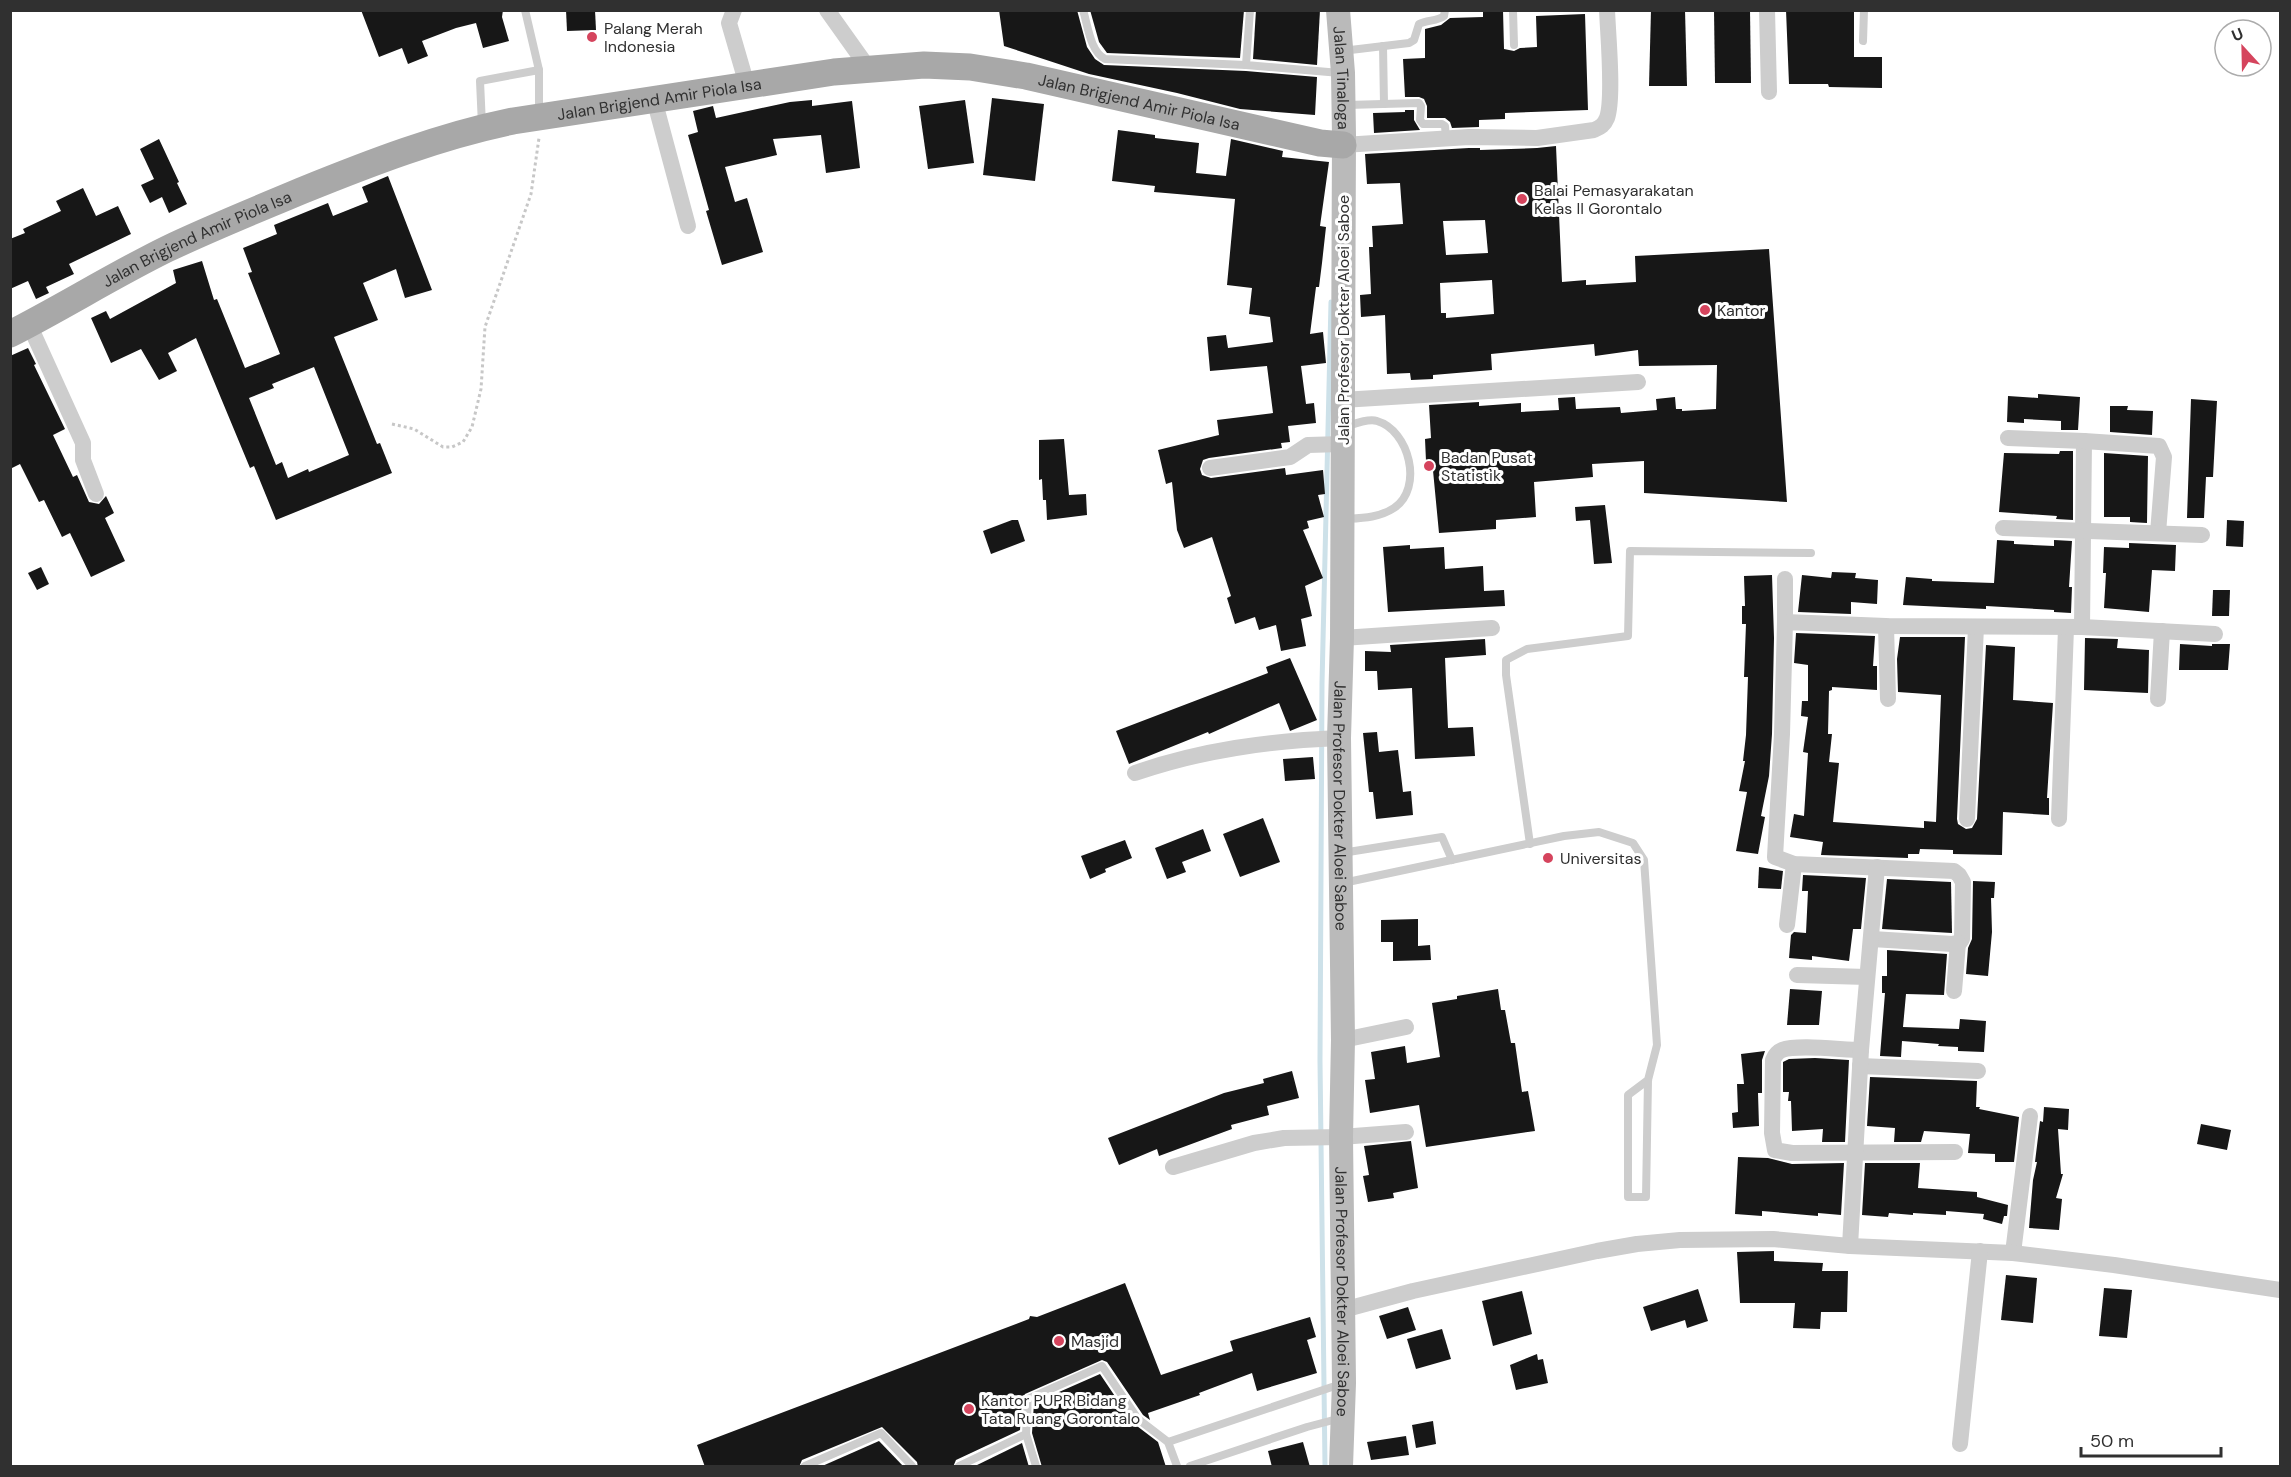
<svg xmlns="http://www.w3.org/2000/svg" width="2291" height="1477" font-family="'DM Sans',sans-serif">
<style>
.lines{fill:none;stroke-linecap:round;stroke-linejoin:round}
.stream{stroke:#cde1e9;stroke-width:5}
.building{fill:#171717;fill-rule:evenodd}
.path{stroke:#c7c7c7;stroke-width:3;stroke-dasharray:3 3;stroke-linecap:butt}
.lane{stroke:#cdcdcd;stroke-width:8}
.street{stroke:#cdcdcd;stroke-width:16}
.secondary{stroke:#bababa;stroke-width:24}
.primary{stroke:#a8a8a8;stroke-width:27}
.poi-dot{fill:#d5445d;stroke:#fff;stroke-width:2}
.labels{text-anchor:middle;stroke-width:6;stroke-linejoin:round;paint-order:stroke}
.poi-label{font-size:16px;fill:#303030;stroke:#fff;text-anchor:start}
.street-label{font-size:16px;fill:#303030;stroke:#fff}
</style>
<rect width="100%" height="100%" fill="#fff"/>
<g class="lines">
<!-- stream -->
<polyline class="stream" points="1325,1466 1320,1061 1322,684 1331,302"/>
</g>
<!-- building -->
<g class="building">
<polygon points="361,10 503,10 502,17 509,41 483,48 476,23 456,28 422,41 428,56 408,64 402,48 379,57"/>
<polygon points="566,10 595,10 596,30 567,31"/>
<polygon points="999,10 1077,10 1087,47 1095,59 1104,65 1246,71 1317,77 1315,115 1240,109 1177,93 1089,74 1004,46"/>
<polygon points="1090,10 1244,10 1240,58 1107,53 1099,42"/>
<polygon points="1256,10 1320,10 1317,65 1253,59"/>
<polygon points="1483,10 1503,10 1504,49 1514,51 1520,48 1537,47 1536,16 1585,14 1588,110 1505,113 1505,119 1479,120 1479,127 1452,128 1450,122 1445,118 1427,118 1427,106 1424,99 1419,97 1405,97 1403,59 1425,58 1425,29 1441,25 1450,18 1483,17"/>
<polygon points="1651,10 1685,10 1687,86 1649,86"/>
<polygon points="1714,10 1750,10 1751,83 1715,83"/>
<polygon points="1786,10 1854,10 1854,57 1882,57 1882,88 1829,87 1828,84 1789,84"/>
<polygon points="992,98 1044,104 1035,181 983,175"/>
<polygon points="812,100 812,106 852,101 860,168 826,173 821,135 773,139 777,155 725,167 735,202 747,198 763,252 722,265 706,211 709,210 688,135 698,132 693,111 713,106 716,118 790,102"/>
<polygon points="965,100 974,163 928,169 919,106"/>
<polygon points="1405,110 1414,110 1414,120 1420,130 1374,133 1373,113 1405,112"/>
<polygon points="1118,130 1155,135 1155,138 1199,143 1196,173 1226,176 1231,139 1283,151 1282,157 1329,162 1320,226 1326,227 1322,263 1319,287 1316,287 1310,334 1323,332 1326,363 1301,366 1306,404 1314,403 1316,423 1288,426 1290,442 1281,443 1282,448 1209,458 1203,460 1200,469 1202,475 1211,478 1285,468 1286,475 1323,470 1325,494 1318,495 1324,517 1307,521 1309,528 1303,530 1323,578 1305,586 1312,616 1301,619 1306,646 1281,651 1276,625 1259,630 1255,617 1235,624 1227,598 1231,596 1212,537 1184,548 1177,530 1172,482 1166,484 1158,450 1219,435 1217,420 1273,413 1267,366 1210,371 1207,337 1226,335 1228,348 1273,342 1270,317 1249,314 1252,288 1227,285 1235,199 1154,192 1155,186 1112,181"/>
<polygon points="159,139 179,182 177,183 187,204 169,213 162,197 150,203 141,185 154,179 140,149"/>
<path d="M 1556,146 L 1562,282 L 1586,280 L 1586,285 L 1636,282 L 1635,256 L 1769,249 L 1787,502 L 1644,493 L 1644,461 L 1592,464 L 1593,477 L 1534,482 L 1536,517 L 1496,520 L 1496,529 L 1439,533 L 1432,460 L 1426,461 L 1425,439 L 1431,438 L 1429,405 L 1479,402 L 1479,406 L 1521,403 L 1521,412 L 1559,410 L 1558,398 L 1575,397 L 1576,409 L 1620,407 L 1621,413 L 1657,410 L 1656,399 L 1675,397 L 1676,409 L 1682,409 L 1682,411 L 1716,409 L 1717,365 L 1639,366 L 1638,350 L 1595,356 L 1594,344 L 1491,354 L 1492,370 L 1433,375 L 1433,379 L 1411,380 L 1410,373 L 1387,374 L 1385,315 L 1361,317 L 1360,295 L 1371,294 L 1369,247 L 1373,247 L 1372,226 L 1403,224 L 1400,183 L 1367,184 L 1365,154 L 1469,148 L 1480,148 L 1480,150 L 1537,148 ZM 1485,220 L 1488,253 L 1446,255 L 1443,221 ZM 1492,280 L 1494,314 L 1446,318 L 1446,313 L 1441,313 L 1440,283 Z"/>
<path d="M 388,176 L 432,290 L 405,298 L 396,269 L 363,283 L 378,320 L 334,337 L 377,444 L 380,443 L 392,473 L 276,520 L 254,466 L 250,468 L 196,338 L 168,353 L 177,371 L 159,380 L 141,349 L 111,363 L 91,318 L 106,311 L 110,319 L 176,283 L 173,270 L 202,261 L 214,300 L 217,299 L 245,368 L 280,354 L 248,273 L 252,272 L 243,248 L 277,234 L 274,225 L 328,203 L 333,216 L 368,202 L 362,187 ZM 314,367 L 349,455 L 309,472 L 308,469 L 288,478 L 282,462 L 276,465 L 249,398 L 274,388 L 272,384 Z"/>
<polygon points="83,188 96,216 118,206 131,234 69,264 74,274 46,287 49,293 36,299 28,281 10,289 10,239 25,233 23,229 61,211 56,201"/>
<polygon points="28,348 36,364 34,365 65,429 53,435 73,477 77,475 89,502 99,504 106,496 114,513 105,518 125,561 91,577 70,533 62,537 44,500 39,502 20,464 10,469 10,356"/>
<polygon points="2038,394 2080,397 2078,430 2061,430 2061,421 2024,419 2024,423 2007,422 2008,396 2038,398"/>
<polygon points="2191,399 2217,401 2213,477 2206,477 2204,518 2187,518"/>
<polygon points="2110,406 2128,406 2127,410 2153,411 2152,435 2110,432"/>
<polygon points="1064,439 1069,495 1086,494 1087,515 1047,520 1046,500 1043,500 1042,479 1039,480 1039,440"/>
<polygon points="2060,451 2073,451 2073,520 2056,519 2057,516 1999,512 2004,453 2059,454"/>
<polygon points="2104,453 2148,456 2147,523 2130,522 2130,517 2104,517"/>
<polygon points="1605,505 1612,563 1594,564 1590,520 1576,521 1575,507"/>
<polygon points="1012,520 1018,520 1025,541 991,554 983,531"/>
<polygon points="2227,520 2244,521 2243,547 2226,546"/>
<polygon points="1997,540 2014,541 2014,544 2054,546 2054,540 2072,541 2069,587 2072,587 2071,613 2054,612 2054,610 1986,606 1986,609 1903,605 1906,577 1932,579 1932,581 1994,583"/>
<polygon points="2129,543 2176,545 2175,571 2152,570 2149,612 2104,608 2106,573 2103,573 2104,547 2129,548"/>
<polygon points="1410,545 1410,549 1444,547 1445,569 1483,566 1484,591 1504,590 1505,606 1388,612 1383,547"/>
<polygon points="41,567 49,584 37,590 28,573"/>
<polygon points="1832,572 1856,573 1855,578 1878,580 1877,604 1851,602 1851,614 1798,612 1802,575 1831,578"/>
<polygon points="1772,575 1774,638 1772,734 1769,776 1761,816 1765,817 1758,854 1736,851 1747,792 1739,791 1745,761 1743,761 1746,735 1748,677 1744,677 1746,624 1742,624 1742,606 1745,606 1744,576"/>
<polygon points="2213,590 2230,590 2229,616 2212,616"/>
<polygon points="1796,633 1875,636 1873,666 1877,666 1877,690 1832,687 1832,690 1829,691 1828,734 1832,734 1829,762 1839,763 1833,822 1924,828 1924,821 1936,822 1941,695 1898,692 1897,659 1900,637 1965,637 1957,819 1958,824 1966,829 1972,828 1977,819 1986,645 2015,647 2013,700 2053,703 2047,798 2049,798 2049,815 2003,812 2002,855 1953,854 1953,850 1920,849 1919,854 1908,854 1908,858 1821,855 1823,842 1790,837 1794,814 1804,816 1808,753 1803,752 1808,717 1801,716 1802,701 1808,701 1808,665 1794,663"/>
<polygon points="2085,638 2118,639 2117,648 2149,650 2148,693 2084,690"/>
<polygon points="1485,639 1486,655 1445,658 1448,728 1473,727 1475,756 1415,759 1412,688 1378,690 1377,671 1365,671 1365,651 1391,652 1390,645"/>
<polygon points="2180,644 2212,646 2212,644 2230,644 2228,670 2179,670"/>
<polygon points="1290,658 1317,720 1290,731 1279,703 1209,734 1208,732 1129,764 1116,731 1268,673 1266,667"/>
<polygon points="1377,732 1379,752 1398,750 1403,792 1411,791 1413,815 1376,819 1373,792 1369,792 1363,733"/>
<polygon points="1313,757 1315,779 1285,781 1283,759"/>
<polygon points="1263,818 1280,862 1240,877 1223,834"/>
<polygon points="1203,829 1211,851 1182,862 1186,872 1167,879 1155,848"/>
<polygon points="1125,840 1132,858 1105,869 1106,872 1090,879 1081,856"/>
<polygon points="1759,867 1783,871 1781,889 1758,888"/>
<polygon points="1803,875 1866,878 1861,929 1853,929 1849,961 1812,956 1812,960 1789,958 1791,935 1794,932 1806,933 1808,891 1802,891"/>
<polygon points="1887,879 1951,882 1952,933 1882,929"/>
<polygon points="1973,881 1995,882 1994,898 1991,898 1992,932 1988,976 1966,974 1968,948 1972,939"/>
<polygon points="1418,919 1418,946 1430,945 1431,960 1393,961 1393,942 1381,942 1381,920"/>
<polygon points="1887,950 1947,954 1944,995 1906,994 1903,1027 1959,1029 1960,1019 1986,1021 1984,1052 1958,1051 1958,1047 1938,1046 1939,1044 1902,1041 1901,1057 1880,1056 1885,993 1882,993 1882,976 1887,976"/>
<polygon points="1498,989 1501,1010 1505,1010 1511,1043 1515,1043 1522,1092 1528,1091 1535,1131 1426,1147 1419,1105 1370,1113 1365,1080 1375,1079 1371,1052 1405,1046 1407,1063 1440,1057 1432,1003 1457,999 1457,996"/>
<polygon points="1790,989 1822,991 1819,1025 1787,1025"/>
<polygon points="1765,1051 1762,1060 1762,1093 1758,1093 1759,1126 1733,1128 1732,1113 1738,1112 1737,1084 1744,1084 1741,1054"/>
<polygon points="1815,1058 1849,1060 1845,1142 1822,1142 1823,1129 1792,1131 1791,1101 1788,1101 1789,1092 1783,1092 1783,1062 1789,1059"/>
<polygon points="1292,1071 1299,1098 1267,1106 1269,1115 1231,1125 1232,1129 1159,1156 1157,1149 1119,1165 1108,1138 1224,1093 1264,1083 1263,1079"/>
<polygon points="1870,1077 1977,1081 1976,1107 1980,1107 1979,1109 2019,1117 2014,1162 1995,1162 1995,1154 1968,1153 1970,1134 1924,1131 1921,1142 1894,1142 1895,1128 1867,1126"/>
<polygon points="2044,1107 2069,1109 2068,1130 2058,1129 2061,1174 2063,1174 2056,1198 2062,1199 2059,1230 2029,1228 2033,1180 2037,1162 2035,1162 2040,1121 2043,1122"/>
<polygon points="2201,1124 2231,1130 2227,1150 2197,1144"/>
<polygon points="1411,1141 1418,1188 1393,1193 1394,1198 1368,1202 1363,1176 1369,1175 1364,1146"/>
<polygon points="1738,1157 1768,1158 1792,1164 1844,1163 1841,1215 1818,1213 1818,1216 1762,1211 1762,1216 1735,1214"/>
<polygon points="1865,1163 1920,1163 1918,1188 1977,1192 1977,1197 2008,1205 2007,1216 2004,1216 2002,1224 1983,1219 1984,1214 1946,1211 1946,1215 1913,1213 1913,1215 1889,1213 1888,1217 1862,1215"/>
<polygon points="1774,1251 1774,1261 1823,1263 1822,1271 1848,1271 1847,1312 1821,1312 1820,1329 1793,1328 1795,1303 1740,1303 1737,1252"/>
<polygon points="2006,1275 2037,1278 2033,1323 2001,1320"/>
<polygon points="1125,1283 1161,1375 1233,1351 1230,1341 1310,1317 1316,1337 1307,1340 1317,1373 1257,1391 1252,1373 1199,1393 1200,1395 1148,1413 1150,1420 1143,1415 1107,1362 1102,1360 1025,1394 1022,1399 1020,1430 956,1460 953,1467 918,1467 917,1462 882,1427 802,1460 799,1467 705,1467 697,1445 1029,1319 1030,1316 1037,1317"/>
<polygon points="2104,1288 2132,1290 2127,1338 2099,1336"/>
<polygon points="1698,1289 1708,1321 1687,1328 1685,1320 1651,1331 1643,1307"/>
<polygon points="1522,1291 1532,1334 1493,1346 1482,1301"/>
<polygon points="1408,1307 1416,1330 1387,1339 1379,1316"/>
<polygon points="1442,1329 1451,1359 1416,1369 1407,1339"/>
<polygon points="1537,1354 1538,1360 1543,1359 1548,1383 1516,1390 1510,1365"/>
<polygon points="1100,1374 1133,1423 1158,1442 1166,1467 1042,1467 1032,1433 1034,1403"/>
<polygon points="1433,1421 1436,1444 1416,1448 1412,1425"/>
<polygon points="1406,1436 1409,1455 1371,1460 1367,1442"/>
<polygon points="879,1441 904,1467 820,1467"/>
<polygon points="1303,1442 1310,1467 1272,1467 1268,1451"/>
<polygon points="1022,1443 1029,1467 973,1467"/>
</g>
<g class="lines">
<!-- path -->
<polyline class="path" points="392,424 414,429 443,447 452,447 463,442 472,427 481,389 485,327 531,194 539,138"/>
<!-- lane -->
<g class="lane">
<polyline points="525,10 539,70 539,114"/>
<path d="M 1083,10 C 1088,26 1090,51 1105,59 L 1246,65"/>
<polyline points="1250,10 1246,65 1340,73"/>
<polyline points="1513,10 1514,45"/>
<polyline points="1863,41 1864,10"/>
<polyline points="1383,46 1384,104"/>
<path d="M 1342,51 L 1409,43 L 1414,40 L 1419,24 C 1427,20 1438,21 1444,16 L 1445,10"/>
<polyline points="1347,105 1419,103 1421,106 1420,120 1423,124 1442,124 1445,126 1446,138"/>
<polyline points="482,125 480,81 539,70"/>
<path d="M 1344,519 C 1361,518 1379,518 1394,508 C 1424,488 1409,430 1377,421 C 1369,418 1354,424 1345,427"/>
<polyline points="1530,844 1506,675 1506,660 1527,649 1628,636 1630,551 1811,553"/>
<polyline points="1342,853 1442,837 1452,860"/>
<polyline points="1343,883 1564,836 1599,832 1633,843 1644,860 1657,1045 1648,1080 1646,1197 1628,1197 1628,1095 1648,1080"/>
<polyline points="1026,1434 1036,1466"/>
<polyline points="1168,1442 1341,1384"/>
<polyline points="805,1466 881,1433 912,1466"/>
<polyline points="959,1466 1026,1434 1028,1399 1102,1366 1138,1419 1168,1442 1177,1466"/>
<polyline points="1190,1466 1307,1427 1341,1418"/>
</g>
<!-- street -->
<g class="street">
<polyline points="734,10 729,23 747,85"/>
<polyline points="827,10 869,69"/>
<polyline points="1767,10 1769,92"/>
<polyline points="654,99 688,226"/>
<path d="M 1343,145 L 1469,137 L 1537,138 L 1594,130 C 1601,127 1604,125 1607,118 C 1614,98 1608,35 1607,10"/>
<polyline points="29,324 83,443 83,460 96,494"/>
<polyline points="1342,400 1638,382"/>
<polyline points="2008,438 2084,441 2082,627"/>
<polyline points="2084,441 2159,446 2164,457 2158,533"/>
<polyline points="1210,468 1290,457 1308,445 1342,444"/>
<polyline points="2003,528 2202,535"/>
<polyline points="1785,622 1785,579"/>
<polyline points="1886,626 1888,699"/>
<polyline points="1342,638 1492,628"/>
<polyline points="2158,699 2162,631"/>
<path d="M 1135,773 C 1202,750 1268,741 1339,738"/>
<polyline points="1967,819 1976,627"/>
<polyline points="2059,819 2066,628"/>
<polyline points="1787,925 1794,864"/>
<polyline points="1872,939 1953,944 1960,942 1962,939 1963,882 1959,875 1954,871 1794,864 1775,857 1782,734 1785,622 1886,626 2082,627 2215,634"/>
<polyline points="1797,975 1867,977"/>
<polyline points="1954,991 1958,943"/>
<polyline points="1343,1040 1406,1027"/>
<path d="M 1861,1050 C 1843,1050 1798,1044 1782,1050 C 1777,1052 1775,1055 1773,1060 L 1772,1133 L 1775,1150 L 1792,1153 L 1955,1152"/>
<polyline points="1860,1066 1978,1071"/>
<polyline points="1173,1167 1254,1143 1284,1138 1341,1137 1406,1132"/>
<polyline points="1850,1246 1861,1050 1877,867"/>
<polyline points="2013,1253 2030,1116"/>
<polyline points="1343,1310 1413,1291 1597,1251 1637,1244 1680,1240 1773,1239 1850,1246 2013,1253 2114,1265 2280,1290"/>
<polyline points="1960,1444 1980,1251"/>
</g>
<!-- secondary -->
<path class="secondary" id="s1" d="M 1338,10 L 1343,73 L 1344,136 L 1342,638 L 1339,738 L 1343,1040 L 1341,1137 L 1344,1383 L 1341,1466"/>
<!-- primary -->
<path class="primary" id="s2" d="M 10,334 C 63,307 114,275 167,249 C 211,228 256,210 301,191 C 370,163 440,136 513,121 L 834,72 L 924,65 L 970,67 L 1026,76 L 1320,143 L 1343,145"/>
</g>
<!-- markers -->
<g class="poi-dot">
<circle cx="592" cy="37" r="6"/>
<circle cx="1522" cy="199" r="6"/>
<circle cx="1705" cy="310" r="6"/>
<circle cx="1429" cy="466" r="6"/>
<circle cx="1548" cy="858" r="6"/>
<circle cx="1059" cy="1341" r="6"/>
<circle cx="969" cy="1409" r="6"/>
</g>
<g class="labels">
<!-- poi labels -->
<g class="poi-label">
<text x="604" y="34">Palang Merah<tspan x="604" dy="18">Indonesia</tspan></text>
<text x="1534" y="196">Balai Pemasyarakatan<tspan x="1534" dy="18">Kelas II Gorontalo</tspan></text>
<text x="1717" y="316">Kantor</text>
<text x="1441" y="463">Badan Pusat<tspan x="1441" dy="18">Statistik</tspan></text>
<text x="1560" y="864">Universitas</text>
<text x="1071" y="1347">Masjid</text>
<text x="981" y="1406">Kantor PUPR Bidang<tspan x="981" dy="18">Tata Ruang Gorontalo</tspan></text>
</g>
<!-- street labels -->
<g class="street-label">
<text dy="6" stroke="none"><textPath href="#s1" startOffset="68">Jalan Tinaloga</textPath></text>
<text dy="6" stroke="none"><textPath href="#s2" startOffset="696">Jalan Brigjend Amir Piola Isa</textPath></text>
<text dy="6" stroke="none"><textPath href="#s2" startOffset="1182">Jalan Brigjend Amir Piola Isa</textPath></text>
<text dy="6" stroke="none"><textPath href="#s2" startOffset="210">Jalan Brigjend Amir Piola Isa</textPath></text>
<text transform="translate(1343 320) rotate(-90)" y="6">Jalan Profesor Dokter Aloei Saboe</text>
<text dy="6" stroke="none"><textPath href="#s1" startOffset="796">Jalan Profesor Dokter Aloei Saboe</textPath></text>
<text dy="6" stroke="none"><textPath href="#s1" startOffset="1282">Jalan Profesor Dokter Aloei Saboe</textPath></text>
</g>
</g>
<!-- border -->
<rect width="2291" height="1477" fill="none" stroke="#303030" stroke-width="24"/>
<!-- north arrow -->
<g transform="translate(2243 48) rotate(338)"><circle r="28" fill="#ffffff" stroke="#acacac" stroke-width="1.5"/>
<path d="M0-4.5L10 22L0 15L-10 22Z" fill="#d5445d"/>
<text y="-9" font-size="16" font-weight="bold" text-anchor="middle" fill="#303030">U</text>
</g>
<!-- scale -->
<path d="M2081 1447v9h140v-9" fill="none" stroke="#303030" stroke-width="3"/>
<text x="2090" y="1447" font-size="18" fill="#303030" stroke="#ffffff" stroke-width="4.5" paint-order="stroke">50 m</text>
</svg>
